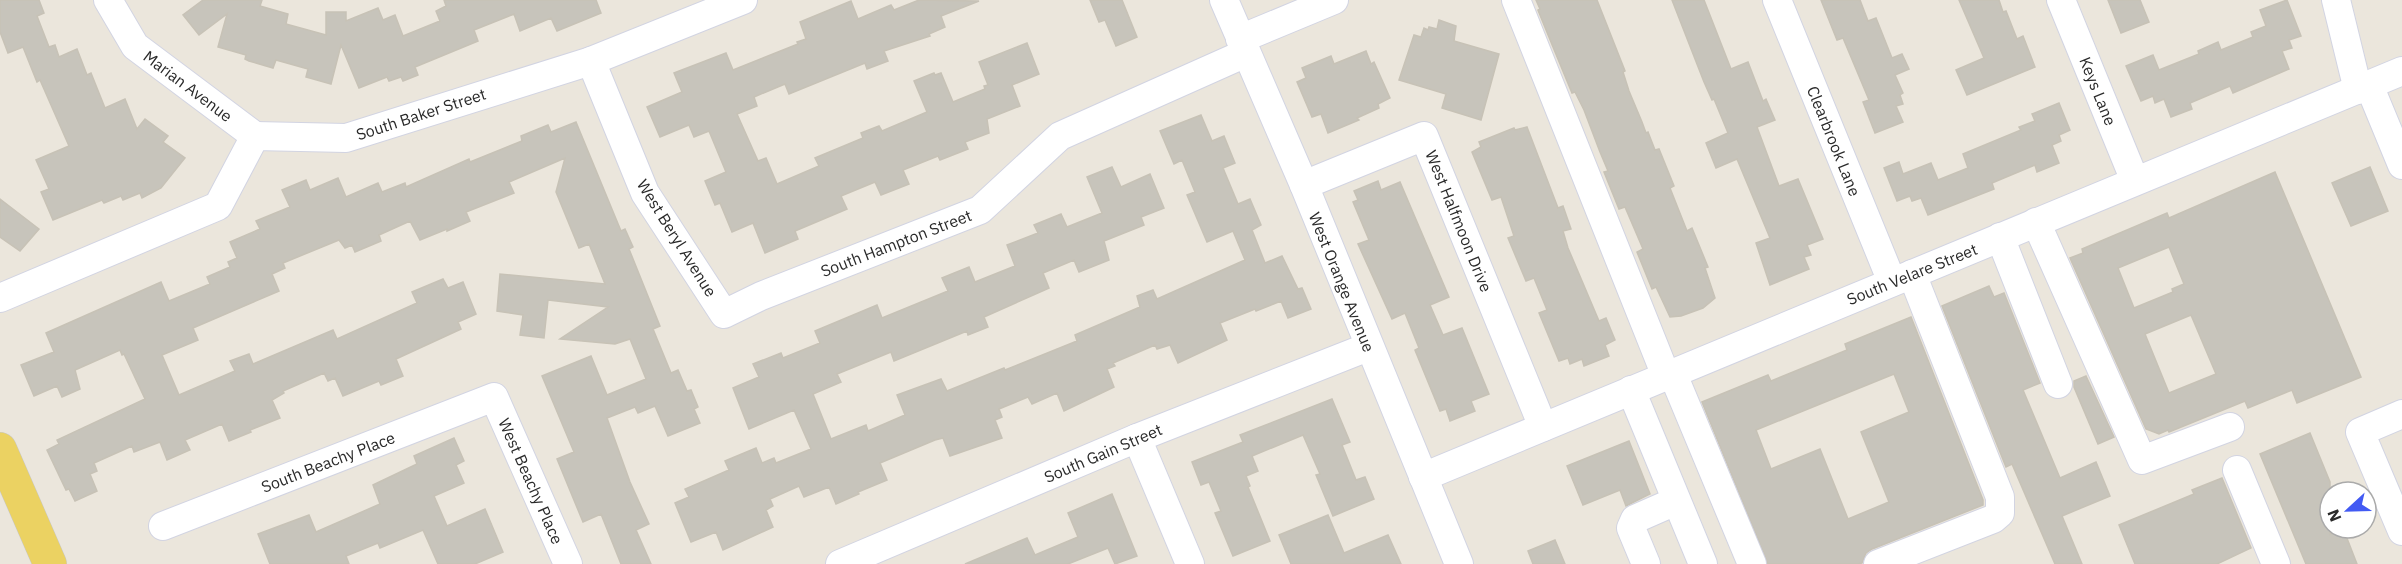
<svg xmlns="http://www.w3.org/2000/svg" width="2402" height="564" font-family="'IBM Plex Sans',sans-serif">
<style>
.building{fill:#c7c4bb;stroke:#c7c2b6;stroke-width:1.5;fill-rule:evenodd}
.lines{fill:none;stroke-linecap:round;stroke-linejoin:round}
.minor-casing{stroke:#d2d4e2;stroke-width:30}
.major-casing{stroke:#c8c8c8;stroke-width:34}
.minor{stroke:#fff;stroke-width:28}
.major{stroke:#ebd262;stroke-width:33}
.labels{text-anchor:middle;stroke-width:4.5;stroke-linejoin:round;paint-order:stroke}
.street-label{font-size:16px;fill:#2a2a2a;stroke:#fff}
</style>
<rect width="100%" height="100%" fill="#ebe6dc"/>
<!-- building -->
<g class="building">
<polygon points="0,0 39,0 44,13 37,16 49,47 55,45 59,57 77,49 87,75 91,73 105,108 125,99 137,129 145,119 168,136 163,142 185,158 161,188 142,198 140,193 123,200 121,196 104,203 102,200 53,220 41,192 49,189 36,160 69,146 40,80 37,82 23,47 8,53 0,32"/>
<polygon points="203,0 262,0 260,6 288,14 286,24 326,35 326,12 346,12 346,21 378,8 383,20 395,15 403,36 440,21 436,11 446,6 444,0 596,0 601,13 557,31 551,18 520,31 514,14 474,30 478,41 415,67 418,75 403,81 401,77 389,81 387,77 359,88 341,45 331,84 306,77 308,69 276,60 273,68 249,61 245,59 246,55 218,47 227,14 199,35 183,15"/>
<polygon points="919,0 979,1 941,16 945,27 929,34 930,36 884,51 888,61 867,69 865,63 789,94 785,84 754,97 757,106 737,114 758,161 766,158 777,184 819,166 815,158 863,138 861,133 879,126 882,131 927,112 914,81 934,73 935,75 941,73 953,102 985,89 984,86 988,85 979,62 1027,43 1039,74 1012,85 1020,106 987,119 989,133 965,142 968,149 940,160 938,156 903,170 909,184 881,195 875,182 841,196 847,209 795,231 798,239 765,253 753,223 732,232 720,203 715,205 705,181 726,172 709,131 694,137 689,125 660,137 647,107 682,92 674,73 726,53 733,70 798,44 797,42 806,39 800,22 851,1 858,19 891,5 894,10"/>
<polygon points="1090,0 1122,0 1137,37 1116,46 1105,20 1099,22"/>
<polygon points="1536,0 1597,0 1625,71 1623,72 1629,91 1642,122 1646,133 1648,132 1655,150 1659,149 1674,186 1670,188 1687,231 1692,228 1708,267 1705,268 1715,298 1703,308 1681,316 1670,317 1656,287 1652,289 1637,252 1643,249 1625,207 1619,209 1604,172 1608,171 1600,152 1584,110 1575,92 1572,93 1553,47 1538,10 1540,9"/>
<polygon points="1672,0 1704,0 1731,69 1748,62 1763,101 1766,99 1775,120 1757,127 1779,186 1798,179 1823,239 1807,245 1811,255 1804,257 1809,269 1770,285 1756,243 1770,238 1737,159 1716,168 1706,143 1728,133 1714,99 1712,100 1704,82"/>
<polygon points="1821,0 1860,0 1868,21 1876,18 1892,58 1902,54 1909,69 1895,75 1903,93 1900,95 1903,104 1896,106 1903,122 1875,133 1863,102 1869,100 1843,38 1837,40"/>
<polygon points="1959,0 1999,0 2003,12 2006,11 2017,39 2023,36 2035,67 1967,95 1956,70 1984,58"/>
<polygon points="2108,0 2140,0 2149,22 2121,33"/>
<polygon points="2287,0 2301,36 2289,40 2292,48 2282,51 2289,69 2233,93 2230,86 2190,103 2192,109 2171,117 2164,99 2155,103 2153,96 2141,101 2126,66 2153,55 2159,70 2199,54 2198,51 2218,42 2221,50 2253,37 2251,32 2266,26 2260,10"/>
<polygon points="1439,20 1456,26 1454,41 1499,54 1481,120 1442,108 1446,94 1399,80 1414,35 1421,37 1424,28 1428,30 1429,27 1437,29"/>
<polygon points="1366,51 1371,64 1374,62 1390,98 1378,104 1379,108 1357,118 1359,120 1328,133 1321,114 1312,117 1297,82 1306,78 1302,68 1331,56 1334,64"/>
<polygon points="2059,103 2070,130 2059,135 2061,141 2052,145 2059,163 2037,172 2035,165 1992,183 1994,189 1928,215 1921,198 1912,201 1910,196 1897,201 1884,168 1899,162 1903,174 1931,163 1938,180 1968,168 1963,154 2021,130 2019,127 2035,121 2032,114"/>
<polygon points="1201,115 1212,141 1224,136 1235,163 1223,168 1238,204 1250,199 1261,225 1252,230 1265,263 1282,256 1298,289 1302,288 1311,309 1288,318 1281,301 1256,311 1255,309 1220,323 1227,340 1178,363 1170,345 1157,349 1155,345 1113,363 1115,366 1107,369 1114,387 1064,411 1057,393 1032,404 1028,397 999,409 1002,417 995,420 1002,438 950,456 943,438 935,440 880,463 887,480 858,492 859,494 836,504 829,487 804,497 799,486 770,499 773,506 766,510 773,527 723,550 716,532 691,542 675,503 689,497 685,489 729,470 725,461 756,448 762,463 774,458 776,463 811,449 794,410 749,429 733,388 759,377 753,364 781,353 783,358 820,343 815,331 877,305 882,318 948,291 942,278 969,267 975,282 1015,266 1007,245 1038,233 1034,225 1061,214 1067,227 1102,213 1087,177 1112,167 1121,187 1150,174 1164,208 1141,217 1144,225 1104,241 1109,260 1079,272 1074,260 1043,273 1049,288 984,317 988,327 968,335 967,331 894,361 891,352 837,374 841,382 813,394 831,439 866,425 868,431 905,415 897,395 941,379 947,391 1004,368 1005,370 1077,341 1075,335 1140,307 1137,296 1153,290 1157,299 1245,260 1233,231 1207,242 1187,195 1195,192 1182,160 1174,164 1160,131"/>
<polygon points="576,122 621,231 625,229 633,247 629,249 660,326 653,329 671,373 678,370 687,391 691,390 698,407 694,409 700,423 668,436 655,406 638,413 635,407 607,418 630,482 649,524 636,530 651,564 621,564 601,514 583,522 557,459 574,452 542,376 591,356 607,395 646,379 630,339 615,344 560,339 608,307 548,300 544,338 520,335 523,315 497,311 500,274 605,284 589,244 579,248 556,192 565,158 509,182 514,193 466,212 470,221 447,231 447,229 420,240 410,221 379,235 381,241 355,252 352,245 345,248 339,240 283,263 285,268 272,274 279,291 193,328 198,340 162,355 179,395 235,371 230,361 249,354 253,364 333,330 337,339 417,303 412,292 443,279 448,288 463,282 476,314 458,322 461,329 396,359 403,376 381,385 379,381 343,396 335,378 328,381 324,373 283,391 284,393 272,400 280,418 250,430 251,432 229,441 222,424 185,440 190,450 167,460 160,442 134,452 132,446 94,463 97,471 90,474 97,491 75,501 69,489 66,490 47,450 59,444 57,440 145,399 124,354 122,355 120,350 75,370 80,389 62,397 57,386 34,396 21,365 54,352 46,333 161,282 169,301 210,284 207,277 230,267 228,262 237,258 230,242 260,229 256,221 290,207 282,190 306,180 310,190 338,178 346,197 378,183 382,192 405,183 406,187 469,159 470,162 522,141 521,136 548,125 551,132"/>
<polygon points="1527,127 1558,208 1563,206 1571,229 1563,231 1568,248 1599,321 1606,318 1615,340 1605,345 1609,356 1584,366 1582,359 1570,364 1568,358 1559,361 1539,313 1547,310 1534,278 1526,281 1508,238 1514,236 1501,197 1492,200 1472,152 1481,147 1479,142 1514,128 1515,130"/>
<polygon points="2370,167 2388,211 2351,226 2332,183"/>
<path d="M 2275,172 L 2361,377 L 2297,403 L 2292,390 L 2248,408 L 2245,401 L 2169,432 L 2168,430 L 2159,434 L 2146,429 L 2070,258 L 2083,253 L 2082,249 L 2167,213 L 2169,218 ZM 2169,247 L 2184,284 L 2172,289 L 2173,292 L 2134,308 L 2118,268 ZM 2191,315 L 2216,374 L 2169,393 L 2145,334 Z"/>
<polygon points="1378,181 1381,190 1400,182 1449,297 1430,305 1443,335 1462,328 1489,394 1471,401 1475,411 1450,421 1446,409 1440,411 1415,350 1419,348 1405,313 1392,319 1358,244 1369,240 1353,202 1358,200 1354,191"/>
<polygon points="0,199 39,229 20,251 0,237"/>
<polygon points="1989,286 1994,297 2004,293 2040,383 2023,390 2060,478 2096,462 2110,496 2062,516 2082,564 2055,564 2012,464 2006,467 1942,306"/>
<path d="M 1911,317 L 1983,500 L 1983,505 L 1872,549 L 1866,553 L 1862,563 L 1859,564 L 1768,564 L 1702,402 L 1768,375 L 1771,381 L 1847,350 L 1845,344 ZM 1894,374 L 1909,412 L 1861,432 L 1889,502 L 1848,519 L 1820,449 L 1771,469 L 1756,430 Z"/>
<polygon points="2086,376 2114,437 2098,444 2074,387 2074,381"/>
<polygon points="1332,399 1350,442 1342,445 1356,480 1365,477 1374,499 1333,516 1316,475 1320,474 1303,435 1252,456 1258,471 1246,476 1250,486 1248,487 1270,541 1233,556 1215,513 1221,511 1209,482 1201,485 1192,462 1243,442 1240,435"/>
<polygon points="2310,433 2330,482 2330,534 2343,528 2357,564 2306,564 2260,454"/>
<polygon points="454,438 464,461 456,465 464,483 434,496 447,526 485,509 503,552 475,564 438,564 423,530 380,548 378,543 346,556 349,564 270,564 258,534 309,515 316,532 380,504 373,485 417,464 414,456"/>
<polygon points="1629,441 1650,494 1626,506 1620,490 1583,505 1567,466"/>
<polygon points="2222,478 2251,548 2217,564 2135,564 2119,525 2194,494 2192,490"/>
<polygon points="1112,494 1137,556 1115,564 1108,548 1068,564 965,564 1027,538 1035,555 1078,537 1068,513"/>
<polygon points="1328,515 1344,553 1388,535 1401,564 1291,564 1279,535"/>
<polygon points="1555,540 1565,564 1533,564 1528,551"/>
</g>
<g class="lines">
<!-- minor casing -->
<g class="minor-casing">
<g id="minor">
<polyline points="108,0 135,46 255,136"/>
<polyline points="1224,0 1304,185 1459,564"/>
<polyline points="1516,0 1666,376"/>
<polyline points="1777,0 1892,282"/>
<polyline points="2061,0 2135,181"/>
<polyline points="2336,0 2358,90"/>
<polyline points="1240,39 1334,0"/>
<polyline points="591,61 645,193 724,314 761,296 980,210 1060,136 1246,53"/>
<polyline points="2369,85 2402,165"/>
<polyline points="1304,185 1424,136 1543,427"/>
<polyline points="2036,222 2142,460 2230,427"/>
<polyline points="2000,237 2058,384"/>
<polyline points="0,298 218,206 255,136 346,138 591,61 743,0"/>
<polyline points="1672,372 1752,564"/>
<polyline points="1631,390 1703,564"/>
<polyline points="2402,414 2360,432 2402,531"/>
<polyline points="1137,438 1190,564"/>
<polyline points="2237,470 2276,564"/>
<polyline points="1423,477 2402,71"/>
<polyline points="163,526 494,397 568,564"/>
<polyline points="840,564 1137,438 1368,347"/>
<polyline points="1646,564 1631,528 1635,519 1676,501"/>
<polyline points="1878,564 1993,519 2000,513 2000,497 1912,274"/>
</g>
</g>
<!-- major casing -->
<g class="major-casing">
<polyline id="major" points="0,449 50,564"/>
</g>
<!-- minor -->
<use href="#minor" class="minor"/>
<!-- major -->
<use href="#major" class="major"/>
</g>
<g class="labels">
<!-- street labels -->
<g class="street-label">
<text transform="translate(188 86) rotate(37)" y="6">Marian Avenue</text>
<text transform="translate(2098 91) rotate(68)" y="6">Keys Lane</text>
<text transform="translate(421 114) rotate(-18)" y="6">South Baker Street</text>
<text transform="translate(1834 141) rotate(68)" y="6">Clearbrook Lane</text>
<text transform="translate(1459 221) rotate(68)" y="6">West Halfmoon Drive</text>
<text transform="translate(677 238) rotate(58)" y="6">West Beryl Avenue</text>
<text transform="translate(896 243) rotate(-21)" y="6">South Hampton Street</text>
<text transform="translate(1912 274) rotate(-22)" y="6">South Velare Street</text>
<text transform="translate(1342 282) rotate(68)" y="6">West Orange Avenue</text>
<text transform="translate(1103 453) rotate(-23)" y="6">South Gain Street</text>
<text transform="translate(328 462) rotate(-21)" y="6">South Beachy Place</text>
<text transform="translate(531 481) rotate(66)" y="6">West Beachy Place</text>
</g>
</g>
<!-- north arrow -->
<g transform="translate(2348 510) rotate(248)"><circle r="28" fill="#ffffff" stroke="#aaaaaa" stroke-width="1.5"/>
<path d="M0-4.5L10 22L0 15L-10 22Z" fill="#425af3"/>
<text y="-9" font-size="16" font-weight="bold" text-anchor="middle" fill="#2a2a2a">N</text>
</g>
</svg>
